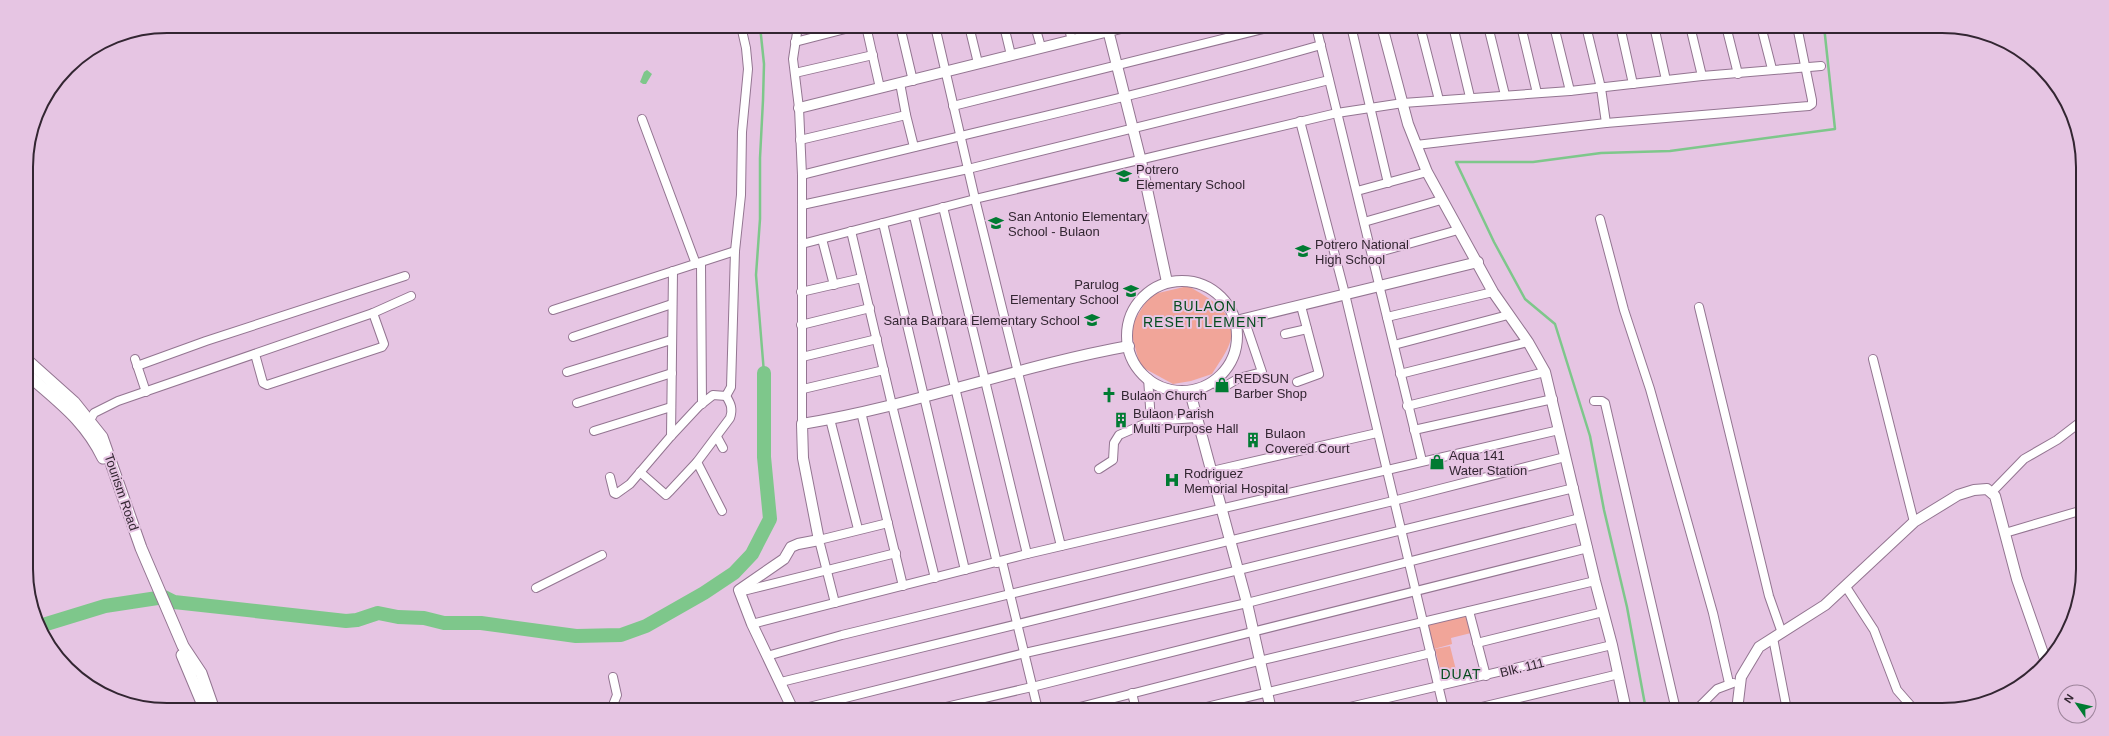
<svg xmlns="http://www.w3.org/2000/svg" width="2109" height="736" font-family="Helvetica,sans-serif">
<style>
.green{fill:#f1a599}
.water{fill:#7ec78b}
.lines{fill:none;stroke-linecap:round;stroke-linejoin:round}
.stream{stroke:#7ec78b;stroke-width:2.5}
.river{stroke:#7ec78b;stroke-width:14}
.minor-casing{stroke:#937591;stroke-width:10}
.tertiary-casing{stroke:#937591;stroke-width:12}
.secondary-casing{stroke:#937591;stroke-width:13}
.minor{stroke:#fff;stroke-width:8}
.tertiary{stroke:#fff;stroke-width:10}
.secondary{stroke:#fff;stroke-width:11}
.labels{text-anchor:middle;stroke-width:4;stroke-linejoin:round;paint-order:stroke}
.poi-label{font-size:13px;fill:#332632;stroke:#e6c5e3;text-anchor:start}
.street-label{font-size:13px;fill:#332632;stroke:#e6c5e3}
.neighbourhood-label{font-size:14px;letter-spacing:1px;fill:#054c1e;stroke:#e6c5e3}
.rim{fill:none;stroke:#332632;stroke-width:2}
</style>
<rect width="100%" height="100%" fill="#e6c5e3"/>
<!-- green -->
<g class="green">
<path d="M 1188,286 C 1209,298 1242,315 1229,345 C 1225,355 1218,364 1212,374 L 1191,381 L 1173,384 L 1140,366 L 1130,328 L 1150,295 Z"/>
<polygon points="1467,614 1471,633 1451,638 1452,644 1434,649 1428,623"/>
<polygon points="1450,646 1457,674 1442,677 1435,649"/>
</g>
<!-- water -->
<polygon class="water" points="647,70 652,74 646,84 643,84 640,82 644,72"/>
<g class="lines">
<!-- stream -->
<g class="stream">
<polyline points="760,26 764,64 763,100 760,158 760,219 756,275 764,373"/>
<polyline points="1646,710 1627,607 1604,510 1590,436 1555,324 1525,299 1494,242 1456,162 1533,162 1601,153 1670,151 1835,129 1824,26"/>
</g>
<!-- river -->
<polyline class="river" points="43,625 105,606 164,597 174,602 346,621 357,620 378,613 398,617 424,618 444,623 481,623 576,636 621,635 646,626 704,593 734,573 752,554 770,519 764,457 764,373"/>
<!-- minor casing -->
<g class="minor-casing">
<g id="minor">
<polyline points="798,26 793,59 799,108 802,175 802,424"/>
<polyline points="866,26 880,88"/>
<polyline points="900,26 913,81"/>
<polyline points="935,26 975,199 1061,546"/>
<polyline points="969,26 978,63"/>
<polyline points="1004,26 1011,55"/>
<polyline points="1035,26 1041,47"/>
<polyline points="1068,26 1072,40"/>
<polyline points="1316,26 1422,461"/>
<polyline points="1351,26 1388,183"/>
<polyline points="1420,26 1439,100"/>
<polyline points="1453,26 1470,97"/>
<polyline points="1488,26 1505,95"/>
<polyline points="1521,26 1537,93"/>
<polyline points="1554,26 1570,91"/>
<polyline points="1586,26 1601,88 1606,123"/>
<polyline points="1620,26 1633,84"/>
<polyline points="1654,26 1666,80"/>
<polyline points="1690,26 1702,76"/>
<polyline points="1726,26 1738,74"/>
<polyline points="1761,26 1772,69"/>
<polyline points="795,42 857,26"/>
<polyline points="795,73 873,55"/>
<polyline points="953,106 1275,26"/>
<polyline points="906,115 914,147"/>
<polyline points="642,119 696,264"/>
<polyline points="1300,121 1345,294 1444,710"/>
<polyline points="800,140 906,115 900,83"/>
<polyline points="1416,145 1606,123 1809,106 1812,104 1812,100 1797,26"/>
<path d="M 802,175 C 975,131 1149,94 1321,45"/>
<polyline points="1357,191 1427,172"/>
<polyline points="802,205 968,169 1329,80"/>
<polyline points="943,207 1027,554"/>
<polyline points="914,216 997,563"/>
<polyline points="1600,219 1624,310 1650,389 1713,613 1729,683"/>
<polyline points="1364,222 1441,200"/>
<polyline points="883,223 965,570"/>
<polyline points="851,231 892,405 935,578"/>
<polyline points="822,239 834,285"/>
<polyline points="802,244 975,199 1337,113 1403,103 1570,91 1702,76 1821,66"/>
<polyline points="1372,254 1458,230"/>
<polyline points="701,263 702,404"/>
<polyline points="801,292 862,278"/>
<polyline points="1699,307 1769,596 1782,633"/>
<polyline points="553,310 735,251"/>
<polyline points="1387,317 1493,292"/>
<polyline points="801,325 870,308"/>
<polyline points="1285,334 1307,329"/>
<polyline points="573,337 672,304"/>
<polyline points="1394,345 1508,315"/>
<polyline points="255,354 263,383 267,385 382,347 384,344 373,313"/>
<polyline points="802,357 877,339"/>
<polyline points="135,359 146,392"/>
<polyline points="1873,359 1914,522"/>
<polyline points="137,366 206,341 405,276"/>
<polyline points="567,372 671,340"/>
<polyline points="1400,374 1528,342"/>
<polyline points="1148,378 1151,421"/>
<polyline points="1213,382 1219,387 1224,387 1239,378 1262,372 1244,319"/>
<polyline points="1297,382 1319,374 1301,306"/>
<polyline points="803,389 884,370"/>
<polyline points="1594,401 1602,401 1605,403 1676,710"/>
<polyline points="577,403 672,373"/>
<polyline points="1407,406 1545,372"/>
<polyline points="861,412 903,586"/>
<polyline points="830,419 858,529"/>
<polyline points="87,426 94,413 118,401 373,313 411,296"/>
<polyline points="1414,430 1553,399"/>
<polyline points="594,431 671,407"/>
<polyline points="671,436 673,271"/>
<polyline points="717,437 723,448"/>
<polyline points="697,462 722,511"/>
<polyline points="1099,469 1113,460 1114,443 1119,435 1151,421 1197,418"/>
<polyline points="1212,471 1377,433"/>
<path d="M 640,472 L 666,495 L 669,492 L 697,462 L 730,418 C 733,409 731,404 726,396"/>
<polyline points="610,477 614,493 616,494 630,484 671,436 699,406 713,395 726,396 731,387 735,251 741,195 742,132 748,69 746,48 741,26"/>
<polyline points="1992,492 2024,459 2057,440 2083,420"/>
<polyline points="2005,533 2083,510"/>
<polyline points="1002,561 1038,710"/>
<polyline points="1846,587 1874,630 1897,690 1911,706"/>
<polyline points="536,588 602,555"/>
<polyline points="739,592 896,553"/>
<polyline points="835,603 819,540 888,523"/>
<polyline points="1469,611 1486,676"/>
<polyline points="752,624 1027,554 1559,430"/>
<polyline points="1773,638 1787,710"/>
<polyline points="1477,643 1603,612"/>
<polyline points="767,656 842,635 1393,501 1565,457"/>
<polyline points="781,682 1574,488"/>
<polyline points="1132,693 1136,710"/>
<polyline points="611,710 617,695 613,677"/>
<polyline points="797,710 1025,653 1247,603 1580,518"/>
<polyline points="933,710 1032,687 1588,548"/>
<polyline points="1068,710 1259,661 1595,581"/>
<polyline points="1194,710 1431,653"/>
<polyline points="1337,710 1612,645"/>
<polyline points="1469,710 1619,674"/>
<polyline points="1605,710 1625,705"/>
<polyline points="1696,710 1717,689 1733,683"/>
</g>
</g>
<!-- tertiary casing -->
<g class="tertiary-casing">
<g id="tertiary">
<polyline points="1107,26 1141,161 1167,282"/>
<polyline points="1382,26 1408,124 1427,172 1493,292 1528,342 1545,372 1595,581 1612,645 1626,710"/>
<polyline points="799,108 1129,26"/>
<circle cx="1182" cy="336" r="55"/>
<polyline points="1236,321 1478,262"/>
<polyline points="1190,392 1247,603 1271,710"/>
<path d="M 793,710 L 752,624 L 739,590 L 784,559 L 791,547 L 798,544 L 819,540 L 803,458 L 802,424 C 913,406 1018,366 1129,346"/>
<polyline points="1737,710 1741,677 1759,647 1825,605 1914,522 1958,495 1974,490 1987,489 1995,496 2017,579 2046,662"/>
</g>
</g>
<!-- secondary casing -->
<g class="secondary-casing">
<g id="secondary">
<polyline points="27,360 74,402 102,437 141,548 183,646 201,673 214,710"/>
<path d="M 27,374 C 58,402 84,419 103,458"/>
<polyline points="182,655 205,710"/>
</g>
</g>
<!-- minor -->
<use href="#minor" class="minor"/>
<!-- tertiary -->
<use href="#tertiary" class="tertiary"/>
<!-- secondary -->
<use href="#secondary" class="secondary"/>
</g>
<!-- icons -->
<defs>
<g id="school-bare" transform="scale(1.2)"><path d="M0-5L7-2L0 1L-7-2ZM-4 1L0 2.5L4 1V4Q0 6-4 4Z" fill="#007b32" stroke="#e6c5e3" stroke-width="2.5" paint-order="stroke"/></g>
<g id="shop-bare" transform="scale(1.2)"><path d="M-5-2.5h2.3a2.7 3.5 0 0 1 5.4 0H5L5.5 6h-11ZM-1.5-2.5h3a1.5 2.3 0 0 0-3 0Z" fill="#007b32" stroke="#e6c5e3" stroke-width="2.5" paint-order="stroke"/></g>
<g id="church-bare" transform="scale(1.2)"><path d="M-1.2-6h2.4v3.5h3.3v2.4h-3.3V6h-2.4V-.1h-3.3v-2.4h3.3Z" fill="#007b32" stroke="#e6c5e3" stroke-width="2.5" paint-order="stroke"/></g>
<g id="building-bare" transform="scale(1.2)"><path d="M-4-6H4V6H1V3H-1V6H-4ZM-2.5-4.3h1.7v1.8h-1.7ZM.8-4.3h1.7v1.8H.8ZM-2.5-1h1.7V.8h-1.7ZM.8-1h1.7V.8H.8Z" fill="#007b32" stroke="#e6c5e3" stroke-width="2.5" paint-order="stroke"/></g>
<g id="hospital-bare" transform="scale(1.2)"><path d="M-5-5h3v3.5h4V-5h3V5h-3V1.5h-4V5h-3Z" fill="#007b32" stroke="#e6c5e3" stroke-width="2.5" paint-order="stroke"/></g>
</defs>
<g fill-rule="evenodd">
<use href="#school-bare" x="1124" y="176"/>
<use href="#school-bare" x="996" y="223"/>
<use href="#school-bare" x="1303" y="251"/>
<use href="#school-bare" x="1131" y="291"/>
<use href="#school-bare" x="1092" y="320"/>
<use href="#shop-bare" x="1222" y="385"/>
<use href="#church-bare" x="1109" y="395"/>
<use href="#building-bare" x="1121" y="420"/>
<use href="#building-bare" x="1253" y="440"/>
<use href="#shop-bare" x="1437" y="462"/>
<use href="#hospital-bare" x="1172" y="480"/>
</g>
<g class="labels">
<!-- poi labels -->
<g class="poi-label">
<text x="1136" y="174">Potrero<tspan x="1136" dy="15">Elementary School</tspan></text>
<text x="1008" y="221">San Antonio Elementary<tspan x="1008" dy="15">School - Bulaon</tspan></text>
<text x="1315" y="249">Potrero National<tspan x="1315" dy="15">High School</tspan></text>
<text x="1119" y="289" text-anchor="end">Parulog<tspan x="1119" dy="15">Elementary School</tspan></text>
<text x="1080" y="325" text-anchor="end">Santa Barbara Elementary School</text>
<text x="1234" y="383">REDSUN<tspan x="1234" dy="15">Barber Shop</tspan></text>
<text x="1121" y="400">Bulaon Church</text>
<text x="1133" y="418">Bulaon Parish<tspan x="1133" dy="15">Multi Purpose Hall</tspan></text>
<text x="1265" y="438">Bulaon<tspan x="1265" dy="15">Covered Court</tspan></text>
<text x="1449" y="460">Aqua 141<tspan x="1449" dy="15">Water Station</tspan></text>
<text x="1184" y="478">Rodriguez<tspan x="1184" dy="15">Memorial Hospital</tspan></text>
</g>
<!-- street labels -->
<g class="street-label">
<text transform="translate(122 492) rotate(71)" y="5">Tourism Road</text>
<text transform="translate(1522 667) rotate(-14)" y="5">Blk. 111</text>
</g>
<!-- neighbourhood labels -->
<g class="neighbourhood-label">
<text x="1205" y="311">BULAON<tspan x="1205" dy="16">RESETTLEMENT</tspan></text>
<text x="1461" y="679">DUAT</text>
</g>
</g>
<!-- crop -->
<path d="M0 0H2109V736H0ZM167 33H1942A134 134 0 0 1 2076 167V569A134 134 0 0 1 1942 703H167A134 134 0 0 1 33 569V167A134 134 0 0 1 167 33Z" fill="#e6c5e3" fill-rule="evenodd"/>
<path class="rim" d="M167 33H1942A134 134 0 0 1 2076 167V569A134 134 0 0 1 1942 703H167A134 134 0 0 1 33 569V167A134 134 0 0 1 167 33Z"/>
<!-- north arrow -->
<g transform="translate(2077 704) rotate(304)"><circle r="19" fill="#e6c5e3" stroke="#9e859c"/>
<path d="M0-3L7 15L0 10L-7 15Z" fill="#007b32"/>
<text y="-6" font-size="11" font-weight="bold" text-anchor="middle" fill="#332632">N</text>
</g>
</svg>
